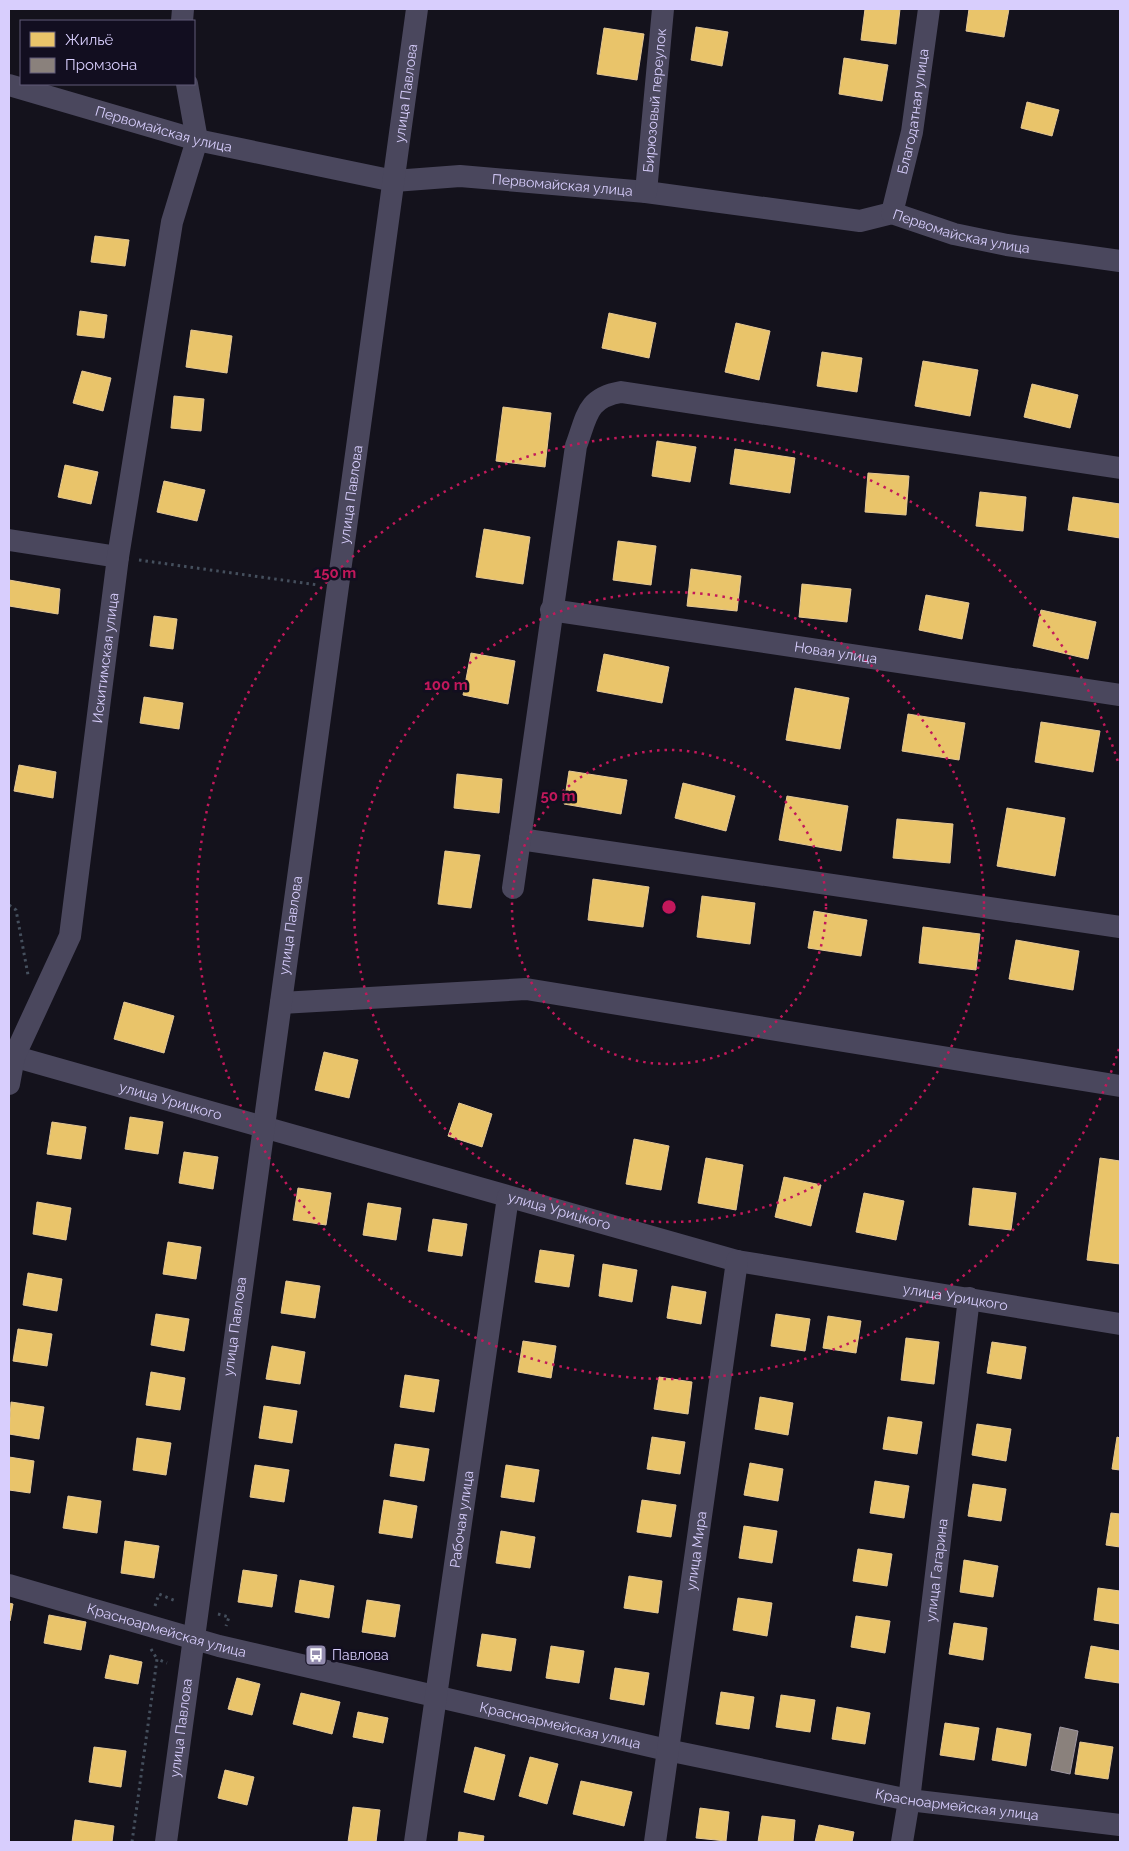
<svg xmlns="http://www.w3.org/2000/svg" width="1129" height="1851" font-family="Raleway,sans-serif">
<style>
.homes{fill:#e9c46a;stroke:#e4c796}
.industry{fill:#8a817c;stroke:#a198a3}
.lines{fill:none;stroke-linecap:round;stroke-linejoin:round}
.path{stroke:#454f5d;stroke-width:3;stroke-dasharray:2.5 4;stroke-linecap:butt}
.minor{stroke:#4a475d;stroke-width:22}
.ring{fill:none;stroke:#c2185b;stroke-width:2.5;stroke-dasharray:2.5 5}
.labels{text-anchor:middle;stroke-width:5;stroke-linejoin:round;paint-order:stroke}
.street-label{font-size:14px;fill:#d8cefd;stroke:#120e20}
.poi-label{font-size:14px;fill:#d8cefd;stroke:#120e20;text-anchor:start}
.centre{fill:#c2185b;stroke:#120e20;stroke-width:2.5}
.ring-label{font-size:15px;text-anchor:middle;font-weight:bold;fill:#c2185b;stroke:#120e20;stroke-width:5;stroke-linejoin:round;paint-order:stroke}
</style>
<rect width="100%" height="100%" fill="#14121c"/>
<!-- homes -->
<g class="homes">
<polygon points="865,9 900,9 896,44 861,40"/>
<polygon points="969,9 1009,9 1004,37 966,31"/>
<polygon points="696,27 728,32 722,66 691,60"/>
<polygon points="604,28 644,34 637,80 597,74"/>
<polygon points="844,58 888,65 882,101 839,94"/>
<polygon points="1027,102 1059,110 1052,136 1021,128"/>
<polygon points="95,236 129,240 125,266 91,262"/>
<polygon points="80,311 107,315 104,338 77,335"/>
<polygon points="609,313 656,323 649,358 602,348"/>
<polygon points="736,323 770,331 759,380 725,372"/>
<polygon points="191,330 232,336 227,373 186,367"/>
<polygon points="822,352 862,358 857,392 817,386"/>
<polygon points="923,361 978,370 970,416 915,406"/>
<polygon points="82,371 111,378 103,411 73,403"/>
<polygon points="1032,384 1078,395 1070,428 1024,417"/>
<polygon points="174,396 204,399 201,431 171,428"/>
<polygon points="503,407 551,413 545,467 496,461"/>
<polygon points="657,441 696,447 690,482 652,476"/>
<polygon points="735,449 795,458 790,493 730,484"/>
<polygon points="65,465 98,472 91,504 58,497"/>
<polygon points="868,473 909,476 906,515 865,512"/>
<polygon points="164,481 205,490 197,521 157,512"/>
<polygon points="980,492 1026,497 1023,531 976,526"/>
<polygon points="1073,497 1120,504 1120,538 1068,530"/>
<polygon points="484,529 530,537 523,584 476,577"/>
<polygon points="618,541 656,546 651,585 613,580"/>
<polygon points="691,569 741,576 737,611 687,606"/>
<polygon points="9,580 60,589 58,614 9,606"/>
<polygon points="802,584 851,589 847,622 799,617"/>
<polygon points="926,595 969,603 962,639 919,630"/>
<polygon points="1041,610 1096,622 1088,659 1033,646"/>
<polygon points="154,616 177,619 173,649 150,646"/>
<polygon points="471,653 515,661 508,704 463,695"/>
<polygon points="604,654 669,667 662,703 597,691"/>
<polygon points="795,688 849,698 840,749 786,740"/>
<polygon points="144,697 183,703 179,729 140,723"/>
<polygon points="908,714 965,723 959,760 902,751"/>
<polygon points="1041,722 1100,731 1093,772 1035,762"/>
<polygon points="19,765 56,772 53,798 14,791"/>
<polygon points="569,771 627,780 621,814 564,804"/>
<polygon points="457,774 502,779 499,813 454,808"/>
<polygon points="683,783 735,796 726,831 675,818"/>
<polygon points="787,796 848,806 841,851 779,840"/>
<polygon points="1007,808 1065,818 1055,876 997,866"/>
<polygon points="897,819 953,824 950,863 893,858"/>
<polygon points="445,851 480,855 471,908 438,904"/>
<polygon points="593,879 649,887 643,927 588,920"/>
<polygon points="702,896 755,903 750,944 697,937"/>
<polygon points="814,911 867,920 861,956 808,948"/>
<polygon points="923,927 980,934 976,970 919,963"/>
<polygon points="1016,940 1079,951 1073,990 1009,979"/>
<polygon points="124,1002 174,1016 164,1053 114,1039"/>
<polygon points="324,1052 358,1060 349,1098 315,1090"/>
<polygon points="459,1103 492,1114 482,1147 448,1136"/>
<polygon points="130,1117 163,1122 158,1154 125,1149"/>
<polygon points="52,1122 86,1127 81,1159 47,1154"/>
<polygon points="634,1139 669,1146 661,1190 626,1184"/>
<polygon points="184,1152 218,1157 213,1189 179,1183"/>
<polygon points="706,1158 743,1165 736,1210 698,1203"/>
<polygon points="1100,1158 1120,1161 1120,1264 1087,1260"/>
<polygon points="784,1177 821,1185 811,1226 775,1217"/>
<polygon points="298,1188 331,1193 326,1225 293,1220"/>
<polygon points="973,1188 1016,1193 1011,1230 969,1225"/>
<polygon points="864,1193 904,1201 896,1240 856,1232"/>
<polygon points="37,1202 71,1208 66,1240 33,1234"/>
<polygon points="368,1203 401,1208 396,1240 363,1235"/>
<polygon points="433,1219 467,1224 462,1256 428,1251"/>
<polygon points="168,1242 201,1247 196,1279 163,1274"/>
<polygon points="540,1250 574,1255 569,1287 535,1282"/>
<polygon points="603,1264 637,1270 632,1302 599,1296"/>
<polygon points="28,1273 62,1279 57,1311 23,1305"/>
<polygon points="286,1281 320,1286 315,1318 281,1313"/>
<polygon points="672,1286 706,1292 701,1324 667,1318"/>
<polygon points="156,1314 189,1319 184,1351 151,1345"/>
<polygon points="776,1314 810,1319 805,1351 771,1346"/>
<polygon points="828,1316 861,1321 856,1353 823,1348"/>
<polygon points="18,1329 52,1334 47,1366 13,1361"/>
<polygon points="906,1338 939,1342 934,1384 901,1380"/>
<polygon points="523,1341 556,1346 551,1378 518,1372"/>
<polygon points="992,1342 1026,1347 1021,1379 987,1373"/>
<polygon points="272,1346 305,1352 300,1384 266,1379"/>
<polygon points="151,1372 185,1378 180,1410 146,1405"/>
<polygon points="405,1375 439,1380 434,1412 400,1407"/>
<polygon points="659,1377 692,1382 688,1414 654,1409"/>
<polygon points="760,1397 793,1403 788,1435 755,1429"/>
<polygon points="11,1402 44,1407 39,1439 9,1434"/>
<polygon points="264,1406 297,1411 292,1443 259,1438"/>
<polygon points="888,1417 922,1422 917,1454 883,1449"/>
<polygon points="977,1424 1011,1429 1006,1461 972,1455"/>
<polygon points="652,1437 685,1442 680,1474 647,1469"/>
<polygon points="1117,1437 1120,1438 1120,1470 1112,1469"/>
<polygon points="137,1438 171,1443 166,1475 133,1470"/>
<polygon points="395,1444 429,1449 424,1481 390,1476"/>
<polygon points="9,1457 34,1461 30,1493 9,1490"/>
<polygon points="750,1463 783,1469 778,1501 744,1495"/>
<polygon points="255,1465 289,1470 284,1502 250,1497"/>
<polygon points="506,1465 539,1470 534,1502 501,1497"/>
<polygon points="875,1481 909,1486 904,1518 870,1513"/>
<polygon points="973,1484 1006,1489 1001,1521 968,1516"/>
<polygon points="68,1496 101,1501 97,1533 63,1528"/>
<polygon points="384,1500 417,1506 412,1538 379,1533"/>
<polygon points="642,1500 676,1505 671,1537 637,1532"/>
<polygon points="1111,1513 1120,1514 1120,1547 1106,1545"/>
<polygon points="744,1526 777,1531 772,1563 739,1558"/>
<polygon points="501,1531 535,1537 530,1568 496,1563"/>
<polygon points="125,1541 159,1546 154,1578 121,1573"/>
<polygon points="858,1549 892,1554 887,1586 853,1581"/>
<polygon points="964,1560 998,1566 993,1597 960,1592"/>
<polygon points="243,1570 277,1575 272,1607 238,1602"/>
<polygon points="629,1576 662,1581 658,1613 624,1608"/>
<polygon points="300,1580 334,1586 329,1618 295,1612"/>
<polygon points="1098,1588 1120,1591 1120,1624 1094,1620"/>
<polygon points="738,1598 772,1603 767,1636 733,1630"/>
<polygon points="367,1600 400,1605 395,1637 362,1632"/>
<polygon points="9,1603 13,1604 10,1621 9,1621"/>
<polygon points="49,1615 86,1622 81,1650 44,1643"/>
<polygon points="856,1616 890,1621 885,1653 851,1647"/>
<polygon points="954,1623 987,1628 983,1660 949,1654"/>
<polygon points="482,1634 516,1639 511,1671 477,1666"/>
<polygon points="551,1646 584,1651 579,1683 546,1678"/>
<polygon points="1091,1646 1120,1651 1119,1683 1085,1678"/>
<polygon points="110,1655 142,1662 138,1684 105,1678"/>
<polygon points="615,1668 649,1673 644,1705 610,1699"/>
<polygon points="237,1678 260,1684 252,1715 228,1709"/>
<polygon points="721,1692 754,1697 749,1729 716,1724"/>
<polygon points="301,1693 340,1702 332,1734 293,1724"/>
<polygon points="781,1695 815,1700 810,1732 776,1727"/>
<polygon points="837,1707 870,1713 865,1744 832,1739"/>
<polygon points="358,1712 388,1718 383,1743 353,1737"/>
<polygon points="945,1723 979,1728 974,1760 940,1755"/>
<polygon points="997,1728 1031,1734 1026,1766 992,1760"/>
<polygon points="1080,1742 1113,1747 1108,1779 1075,1774"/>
<polygon points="94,1747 126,1751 121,1787 89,1782"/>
<polygon points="475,1747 505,1755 494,1800 464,1792"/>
<polygon points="530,1757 558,1764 547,1804 519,1796"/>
<polygon points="225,1770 254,1777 247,1805 218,1798"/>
<polygon points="581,1781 632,1792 624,1826 573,1814"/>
<polygon points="353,1807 380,1810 376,1842 348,1842"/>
<polygon points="700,1808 729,1812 726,1841 696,1838"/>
<polygon points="762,1816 795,1820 793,1842 758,1842"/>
<polygon points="75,1820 114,1826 112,1842 72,1842"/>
<polygon points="819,1825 854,1832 852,1842 815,1842"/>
<polygon points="459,1832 484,1836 483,1842 458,1842"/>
</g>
<!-- industry -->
<polygon class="industry" points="1060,1727 1078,1731 1070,1774 1051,1770"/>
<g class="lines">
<!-- path -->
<g class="path">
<polyline points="139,560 318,585"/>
<polyline points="9,905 16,910 28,975"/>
<polyline points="155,1606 159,1594 176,1601"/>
<polyline points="218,1614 229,1617 226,1626"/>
<polyline points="151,1649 157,1659"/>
<polyline points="132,1842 157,1659 167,1663"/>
</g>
<!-- minor -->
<g class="minor">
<polyline points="182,21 183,9"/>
<path id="s1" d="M 9,85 L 197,140 L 394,181 L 460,176 L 646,192 L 860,221 L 892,213 L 954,234 L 1007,245 L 1120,261"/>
<path id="s2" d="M 646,192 L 663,9"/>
<path id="s3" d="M 892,213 L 912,132 L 929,9"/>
<polyline points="9,540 118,557"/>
<path id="s4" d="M 551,610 L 1120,695"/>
<polyline points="520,839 1120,927"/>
<path d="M 513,888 L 576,446 C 587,417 586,398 621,392 L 1120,468"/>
<polyline points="281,1003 526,989 1120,1086"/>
<path id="s5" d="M 9,1055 L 737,1261 L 1120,1324"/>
<path id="s6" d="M 9,1084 L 14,1057 L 70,936 L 118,557 L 172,222 L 197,140 L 187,84"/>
<path id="s7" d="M 9,1585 L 219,1646 L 667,1750 L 909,1800 L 1120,1825"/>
<path id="s8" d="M 166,1842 C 244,1230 336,620 417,9"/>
<path id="s9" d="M 415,1842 L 508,1197"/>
<path id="s10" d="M 655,1842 L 737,1261"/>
<path id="s11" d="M 902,1842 L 909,1800 L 969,1298"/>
</g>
</g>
<!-- distance rings -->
<g class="ring">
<circle cx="669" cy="907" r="157"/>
<circle cx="669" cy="907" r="315"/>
<path d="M1119 1049A472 472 0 1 1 1119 765"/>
</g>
<!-- icons -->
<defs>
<g id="bus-square" transform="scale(1.125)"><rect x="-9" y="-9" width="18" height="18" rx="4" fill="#938cae" stroke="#120e20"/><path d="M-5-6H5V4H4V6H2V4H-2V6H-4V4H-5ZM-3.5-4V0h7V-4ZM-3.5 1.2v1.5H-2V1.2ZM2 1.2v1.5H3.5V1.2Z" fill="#fff"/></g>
</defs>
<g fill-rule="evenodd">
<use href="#bus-square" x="316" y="1655"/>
</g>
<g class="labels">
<!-- street labels -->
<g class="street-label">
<text dy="5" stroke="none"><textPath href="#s8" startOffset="1765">улица Павлова</textPath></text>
<text dy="5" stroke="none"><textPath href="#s2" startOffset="92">Бирюзовый переулок</textPath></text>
<text dy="5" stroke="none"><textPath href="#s3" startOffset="104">Благодатная улица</textPath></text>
<text dy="5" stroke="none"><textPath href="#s1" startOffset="161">Первомайская улица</textPath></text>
<text dy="5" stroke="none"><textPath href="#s1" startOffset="566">Первомайская улица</textPath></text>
<text dy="5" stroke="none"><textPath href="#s1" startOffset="971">Первомайская улица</textPath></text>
<text dy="5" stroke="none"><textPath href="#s8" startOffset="1360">улица Павлова</textPath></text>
<text dy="5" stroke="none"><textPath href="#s4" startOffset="288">Новая улица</textPath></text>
<text dy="5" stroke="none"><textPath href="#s6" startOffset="441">Искитимская улица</textPath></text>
<text dy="5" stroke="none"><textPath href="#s8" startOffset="925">улица Павлова</textPath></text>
<text dy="5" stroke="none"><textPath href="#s5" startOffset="168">улица Урицкого</textPath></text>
<text dy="5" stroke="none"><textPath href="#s5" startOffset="572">улица Урицкого</textPath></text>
<text dy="5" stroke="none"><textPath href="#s5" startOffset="978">улица Урицкого</textPath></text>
<text dy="5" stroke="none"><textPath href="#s8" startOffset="520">улица Павлова</textPath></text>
<text dy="5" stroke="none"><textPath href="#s9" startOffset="326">Рабочая улица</textPath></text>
<text dy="5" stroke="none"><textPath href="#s10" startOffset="294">улица Мира</textPath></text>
<text dy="5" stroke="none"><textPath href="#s11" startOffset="274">улица Гагарина</textPath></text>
<text dy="5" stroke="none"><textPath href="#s7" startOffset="164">Красноармейская улица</textPath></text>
<text dy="5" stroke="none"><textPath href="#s7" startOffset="569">Красноармейская улица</textPath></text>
<text dy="5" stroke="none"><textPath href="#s8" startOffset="115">улица Павлова</textPath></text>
<text dy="5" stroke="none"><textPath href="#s7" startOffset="974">Красноармейская улица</textPath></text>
</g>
<!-- poi labels -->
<g class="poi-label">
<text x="332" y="1660">Павлова</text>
</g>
</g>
<circle cx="669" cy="907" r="8" class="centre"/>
<g class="ring-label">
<text x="335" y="578">150 m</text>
<text x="446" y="690">100 m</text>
<text x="558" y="801">50 m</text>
</g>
<!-- border -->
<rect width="1129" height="1851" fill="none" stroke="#d8cefd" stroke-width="20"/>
<!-- legend -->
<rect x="20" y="20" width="175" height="65" fill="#120e20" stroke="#615b78"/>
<rect x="30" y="32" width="25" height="15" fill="#e9c46a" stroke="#615b78"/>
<text x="65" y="45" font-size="15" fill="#d8cefd">Жильё</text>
<rect x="30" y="58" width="25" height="15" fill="#8a817c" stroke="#615b78"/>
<text x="65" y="70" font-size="15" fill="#d8cefd">Промзона</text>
</svg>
